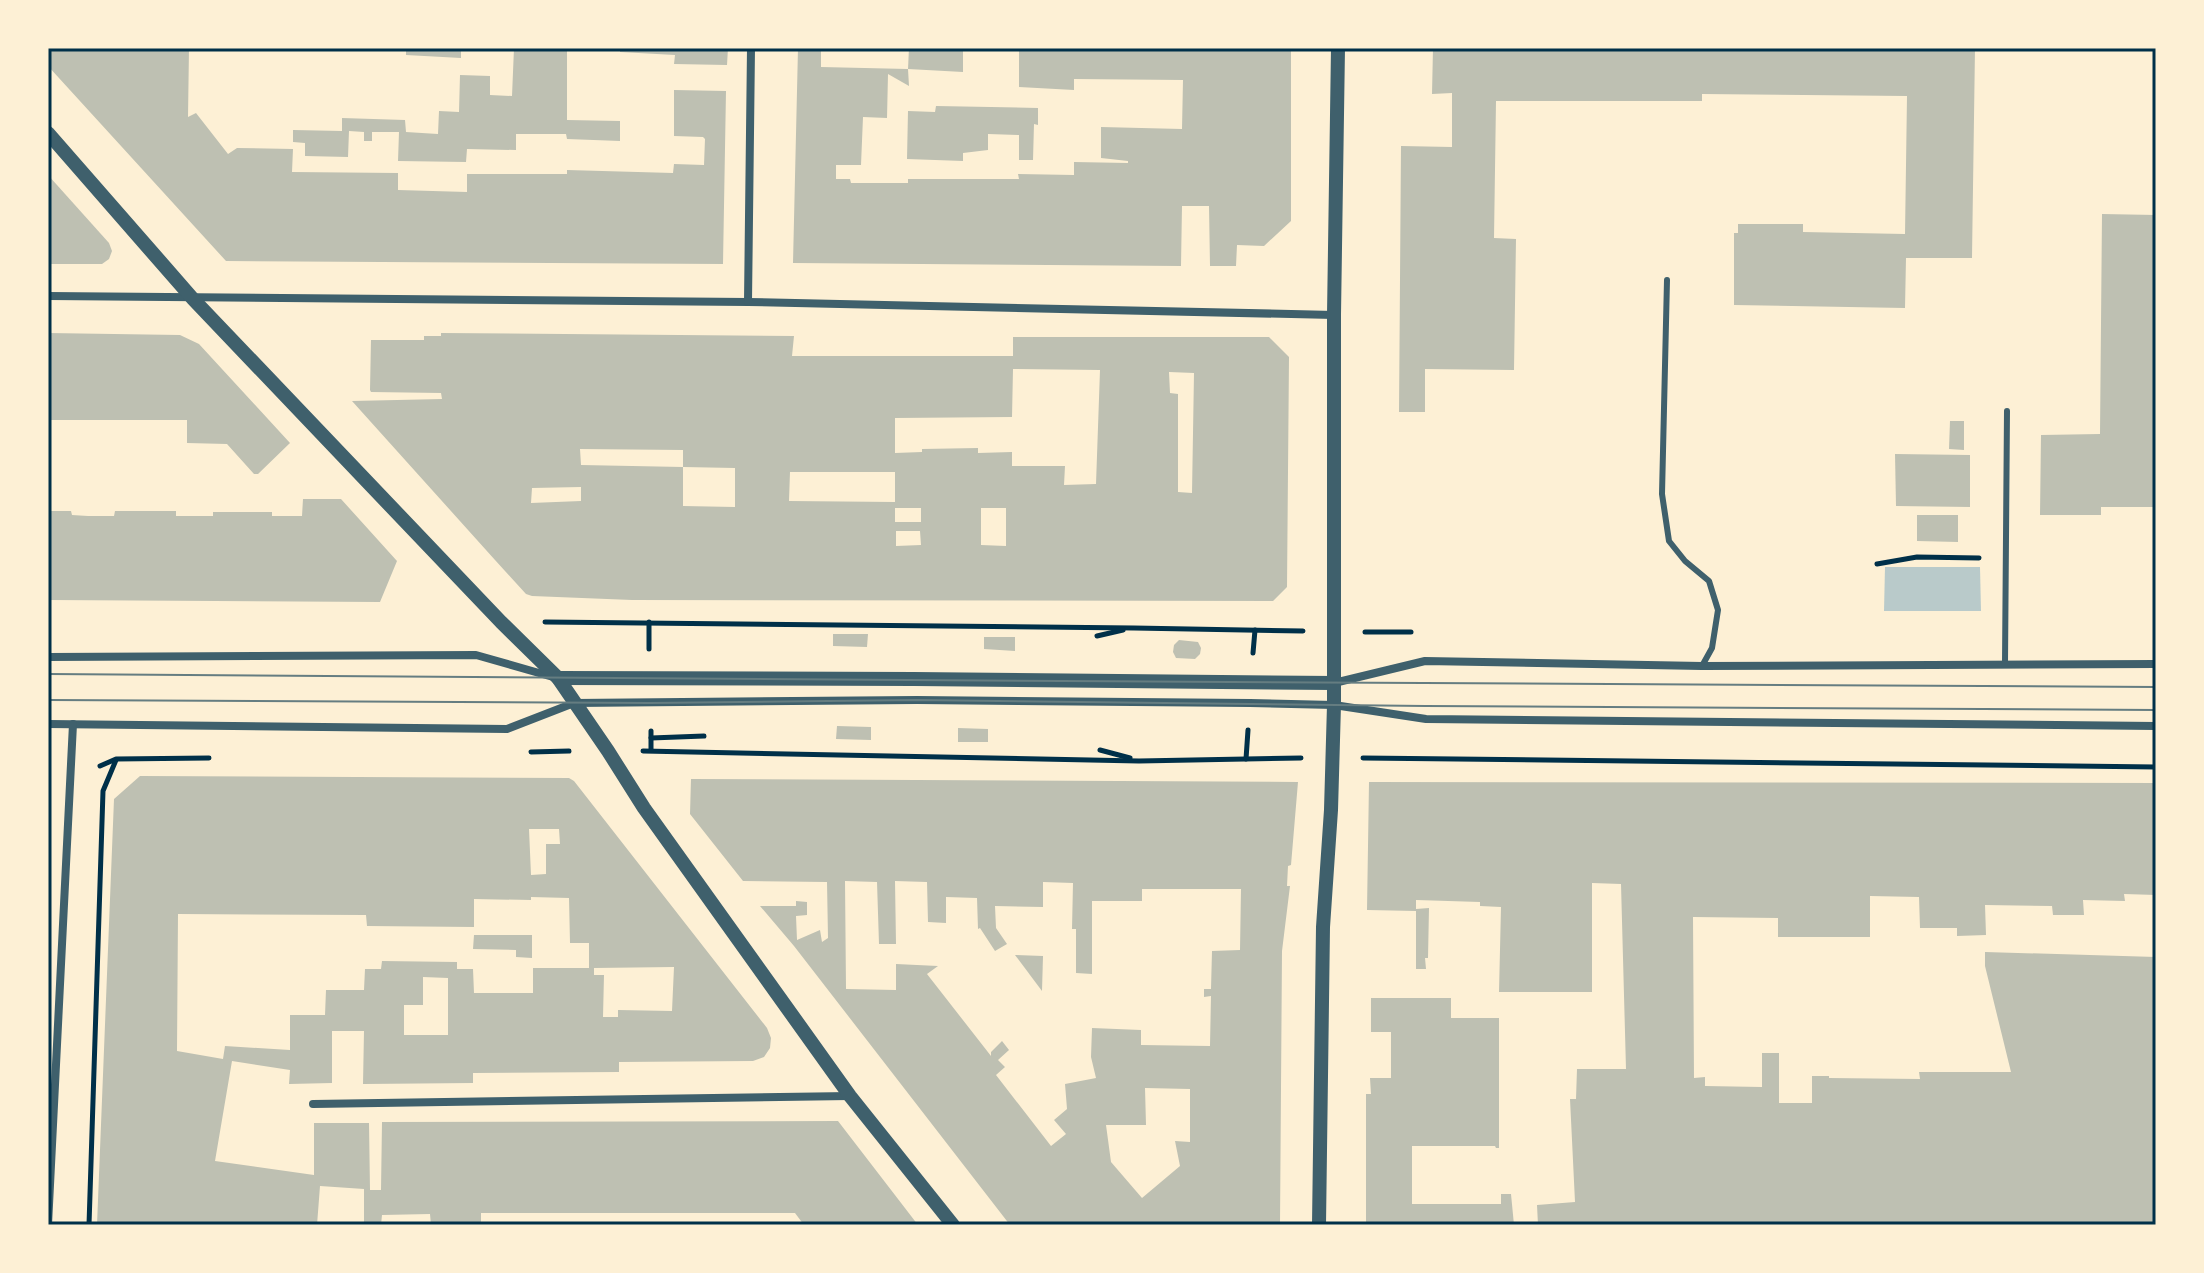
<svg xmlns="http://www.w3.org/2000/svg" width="2204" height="1273" font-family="Lato,sans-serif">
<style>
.green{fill:#b9caca}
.building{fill:#bec0b2;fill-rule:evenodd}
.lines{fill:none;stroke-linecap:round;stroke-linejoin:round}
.path{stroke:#003049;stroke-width:5}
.service{stroke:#3f606c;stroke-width:6}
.minor{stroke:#3f606c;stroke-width:8}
.tertiary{stroke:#3f606c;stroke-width:14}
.tram{stroke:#657d81;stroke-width:2}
.neatline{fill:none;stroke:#003049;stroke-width:3}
</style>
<rect width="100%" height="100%" fill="#fdf0d5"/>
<!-- green -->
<polygon class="green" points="1885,567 1980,567 1981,611 1884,611"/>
<!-- building -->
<g class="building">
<polygon points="48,48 189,48 188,117 196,113 228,154 237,148 293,149 292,172 398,173 398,190 467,192 467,174 567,174 567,170 673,173 674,164 704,165 705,139 703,137 674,136 674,90 726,91 723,264 226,261 48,66"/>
<polygon points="406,48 461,48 461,58 406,55"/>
<polygon points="514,48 567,48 567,120 620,121 620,141 567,139 566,134 516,134 516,150 467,149 466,162 398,161 399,132 372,132 372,141 364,141 364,132 349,131 348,157 305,156 305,143 293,142 293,130 342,131 342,118 405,120 406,132 438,134 439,111 459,112 460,75 490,76 490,95 512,96"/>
<polygon points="620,48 728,48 727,65 674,64 675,55 620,52"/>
<polygon points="798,48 819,48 821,50 821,67 908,69 909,86 888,74 887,118 863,117 861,165 836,165 836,179 850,179 851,183 908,183 908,179 1019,179 1018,174 1074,175 1074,162 1128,163 1128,161 1101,158 1101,127 1182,129 1183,80 1074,79 1074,90 1019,87 1019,48 1291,48 1291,221 1264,246 1237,245 1236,266 1210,266 1209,206 1182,206 1181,266 793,263"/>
<polygon points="909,48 963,48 963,72 908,69"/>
<polygon points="1433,48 1975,48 1972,258 1906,258 1905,308 1734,305 1734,233 1738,233 1738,224 1803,224 1803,232 1905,234 1907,96 1702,94 1702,101 1496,101 1494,238 1516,239 1514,370 1425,369 1425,412 1399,412 1401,146 1452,147 1452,93 1432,94"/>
<polygon points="936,106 1038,108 1038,125 1034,124 1033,160 1019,160 1019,135 988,134 988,150 963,153 963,161 907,159 908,111 935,112"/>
<polygon points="48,175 109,243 112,251 109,259 102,264 48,264"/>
<polygon points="2102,214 2156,215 2156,507 2101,507 2101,515 2040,515 2041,435 2100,434"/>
<polygon points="48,333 180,335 199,344 290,443 258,474 254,474 227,444 187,443 187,420 48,420"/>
<path d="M 441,333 L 794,336 L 792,356 L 1013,356 L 1013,337 L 1269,337 L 1289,357 L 1287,587 L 1273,601 L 632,600 L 532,596 L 526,594 L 495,560 L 352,401 L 442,399 L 441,393 L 371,392 L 370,390 L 371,340 L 424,340 L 424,336 L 441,336 ZM 1013,369 L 1100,370 L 1096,484 L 1064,485 L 1065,466 L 1012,466 L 1012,452 L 978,453 L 978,448 L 922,449 L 922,452 L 895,453 L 895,418 L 1012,417 ZM 1169,372 L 1194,373 L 1192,493 L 1178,492 L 1178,394 L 1170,393 ZM 580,449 L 683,450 L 683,467 L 581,465 ZM 683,467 L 735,468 L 735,507 L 683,506 ZM 790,472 L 895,472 L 895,502 L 789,501 ZM 581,487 L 581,501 L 531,503 L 532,488 ZM 895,508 L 921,508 L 921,522 L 895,522 ZM 981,508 L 1006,508 L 1006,546 L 981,545 ZM 896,531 L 920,531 L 921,545 L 896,546 Z"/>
<polygon points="1950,421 1964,421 1964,450 1949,449"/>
<polygon points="1895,454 1970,455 1970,507 1896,506"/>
<polygon points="303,499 341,499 397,561 380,602 48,600 48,511 71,511 72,515 88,516 114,516 115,511 176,511 176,516 213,516 213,512 272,512 272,516 302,516"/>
<polygon points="1917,515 1958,515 1958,542 1917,541"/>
<polygon points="833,634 868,634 867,647 833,646"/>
<polygon points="984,637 1015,637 1015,651 984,649"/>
<polygon points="1179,640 1198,642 1201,648 1200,654 1195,659 1176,658 1173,652 1174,645"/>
<polygon points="837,726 871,727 871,740 836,739"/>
<polygon points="958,728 988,729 988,742 958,742"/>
<path d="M 140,776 L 569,778 L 574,781 L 767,1028 L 771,1038 L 770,1048 L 764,1057 L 753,1061 L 619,1062 L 619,1072 L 473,1073 L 473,1083 L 363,1084 L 364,1031 L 332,1031 L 332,1083 L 289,1084 L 290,1070 L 232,1061 L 215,1161 L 314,1175 L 314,1123 L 369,1123 L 370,1190 L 381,1190 L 382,1122 L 838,1121 L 918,1225 L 804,1225 L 795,1213 L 481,1213 L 481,1225 L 431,1225 L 430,1214 L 382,1215 L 381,1225 L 364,1222 L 364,1189 L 320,1186 L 317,1225 L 97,1225 L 114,799 ZM 529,829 L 559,829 L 560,844 L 546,844 L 546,874 L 531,875 ZM 531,897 L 569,898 L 570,943 L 589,943 L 589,968 L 533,968 L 533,993 L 474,993 L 473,969 L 457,969 L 457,962 L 382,961 L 381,969 L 365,969 L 364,990 L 326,990 L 325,1015 L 290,1015 L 290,1050 L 225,1046 L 223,1059 L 177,1051 L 178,914 L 366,915 L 367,926 L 474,927 L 474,899 L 531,900 ZM 674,967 L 672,1011 L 618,1010 L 618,1017 L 603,1017 L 604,975 L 594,975 L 594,968 ZM 423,977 L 448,978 L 448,1035 L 404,1035 L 404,1005 L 423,1005 Z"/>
<path d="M 691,779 L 1298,782 L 1291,865 L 1288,866 L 1287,886 L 1290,886 L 1282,951 L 1280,1225 L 1010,1225 L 794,946 L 760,906 L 796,906 L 796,901 L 807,902 L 807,915 L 796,916 L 797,940 L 820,930 L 822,942 L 828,938 L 827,882 L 743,881 L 690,814 ZM 845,881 L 877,882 L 879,944 L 896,944 L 895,881 L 927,882 L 928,922 L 946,923 L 946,897 L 977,898 L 978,929 L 980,928 L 995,951 L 1007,944 L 996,928 L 995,906 L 1043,907 L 1043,882 L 1073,883 L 1072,929 L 1076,929 L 1076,973 L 1092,974 L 1092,901 L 1142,901 L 1142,889 L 1241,889 L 1240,950 L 1212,951 L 1211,989 L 1204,989 L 1204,997 L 1211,996 L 1210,1046 L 1141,1045 L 1141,1030 L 1092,1028 L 1091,1057 L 1096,1078 L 1065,1084 L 1067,1109 L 1054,1120 L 1066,1134 L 1051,1146 L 996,1075 L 1005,1067 L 998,1060 L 1009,1050 L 1002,1041 L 991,1052 L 991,1056 L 927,974 L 938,966 L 896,964 L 896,990 L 846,989 ZM 1145,1088 L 1190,1089 L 1190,1142 L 1175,1141 L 1180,1166 L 1142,1198 L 1111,1162 L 1106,1125 L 1146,1125 Z"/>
<polygon points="1369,782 2156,783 2156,895 2124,894 2125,901 2083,900 2084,915 2053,915 2052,906 1985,905 1986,935 1957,936 1957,928 1920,928 1919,897 1870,896 1870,937 1778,937 1778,918 1693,917 1694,1078 1705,1077 1705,1086 1762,1087 1762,1053 1779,1053 1779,1103 1812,1103 1812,1076 1829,1076 1829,1078 1920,1079 1919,1072 2011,1072 1985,966 1985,952 2156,957 2156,1225 1538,1225 1537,1205 1575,1202 1570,1099 1576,1099 1577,1069 1626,1069 1621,884 1592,883 1592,992 1499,992 1501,907 1480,906 1480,902 1416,900 1416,909 1429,908 1428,958 1425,958 1426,969 1416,969 1416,911 1367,910"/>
<polygon points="474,935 532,935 532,958 516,957 516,950 473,949"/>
<polygon points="1015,955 1043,956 1042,991"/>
<polygon points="1371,998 1451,998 1451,1018 1499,1018 1499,1148 1496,1148 1495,1146 1412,1146 1412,1204 1501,1204 1501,1194 1511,1194 1514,1225 1366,1225 1366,1094 1371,1094 1370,1078 1391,1078 1391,1032 1371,1032"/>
</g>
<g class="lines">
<!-- path -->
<g class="path">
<polyline points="1877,564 1917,557 1979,558"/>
<polyline points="545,622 1134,628 1303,631"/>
<polyline points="649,622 649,649"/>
<polyline points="1365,632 1411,632"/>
<polyline points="1097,636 1123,630"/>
<polyline points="1253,653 1255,630"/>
<polyline points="651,731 651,750"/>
<polyline points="651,738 704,736"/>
<polyline points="1100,750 1130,758"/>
<polyline points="643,751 1139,761 1301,758"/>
<polyline points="531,752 569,751"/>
<polyline points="1363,758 2156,767"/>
<polyline points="1246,759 1248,730"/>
<polyline points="100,766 116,759 209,758"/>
<polyline points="89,1225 103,791 116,760"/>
</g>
<!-- service -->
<g class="service">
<polyline points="1667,280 1662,494 1669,541 1685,561 1709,581 1718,610 1712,648 1702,666"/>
<polyline points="2005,663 2007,411"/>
</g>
<!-- minor -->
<g class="minor">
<polyline points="48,296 748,302 1334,315"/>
<polyline points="748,302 751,48"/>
<polyline points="48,657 476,655 553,677"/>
<polyline points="1334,683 1425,661 1702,666 2156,664"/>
<polyline points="48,724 507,729 574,703 917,700 1250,703 1334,705 1426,719 2156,726"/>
<polyline points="313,1104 850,1096"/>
<polyline points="48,1225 73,724"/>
</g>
<!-- tertiary -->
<g class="tertiary">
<polyline points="48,133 193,299 501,622 558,678 608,751 644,808 850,1096 953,1225"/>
<polyline points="558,678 914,679 1334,683"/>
<polyline points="1319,1225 1323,927 1331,810 1334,705 1334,315 1338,48"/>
</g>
<!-- tram -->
<g class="tram">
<path d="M 48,674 C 751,680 1453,683 2156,687"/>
<polyline points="48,700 650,703 917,700 1425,706 2156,710"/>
</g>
</g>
<!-- border -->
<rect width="2204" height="1273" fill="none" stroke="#fdf0d5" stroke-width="100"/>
<rect x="50" y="50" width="2104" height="1173" class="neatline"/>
</svg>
